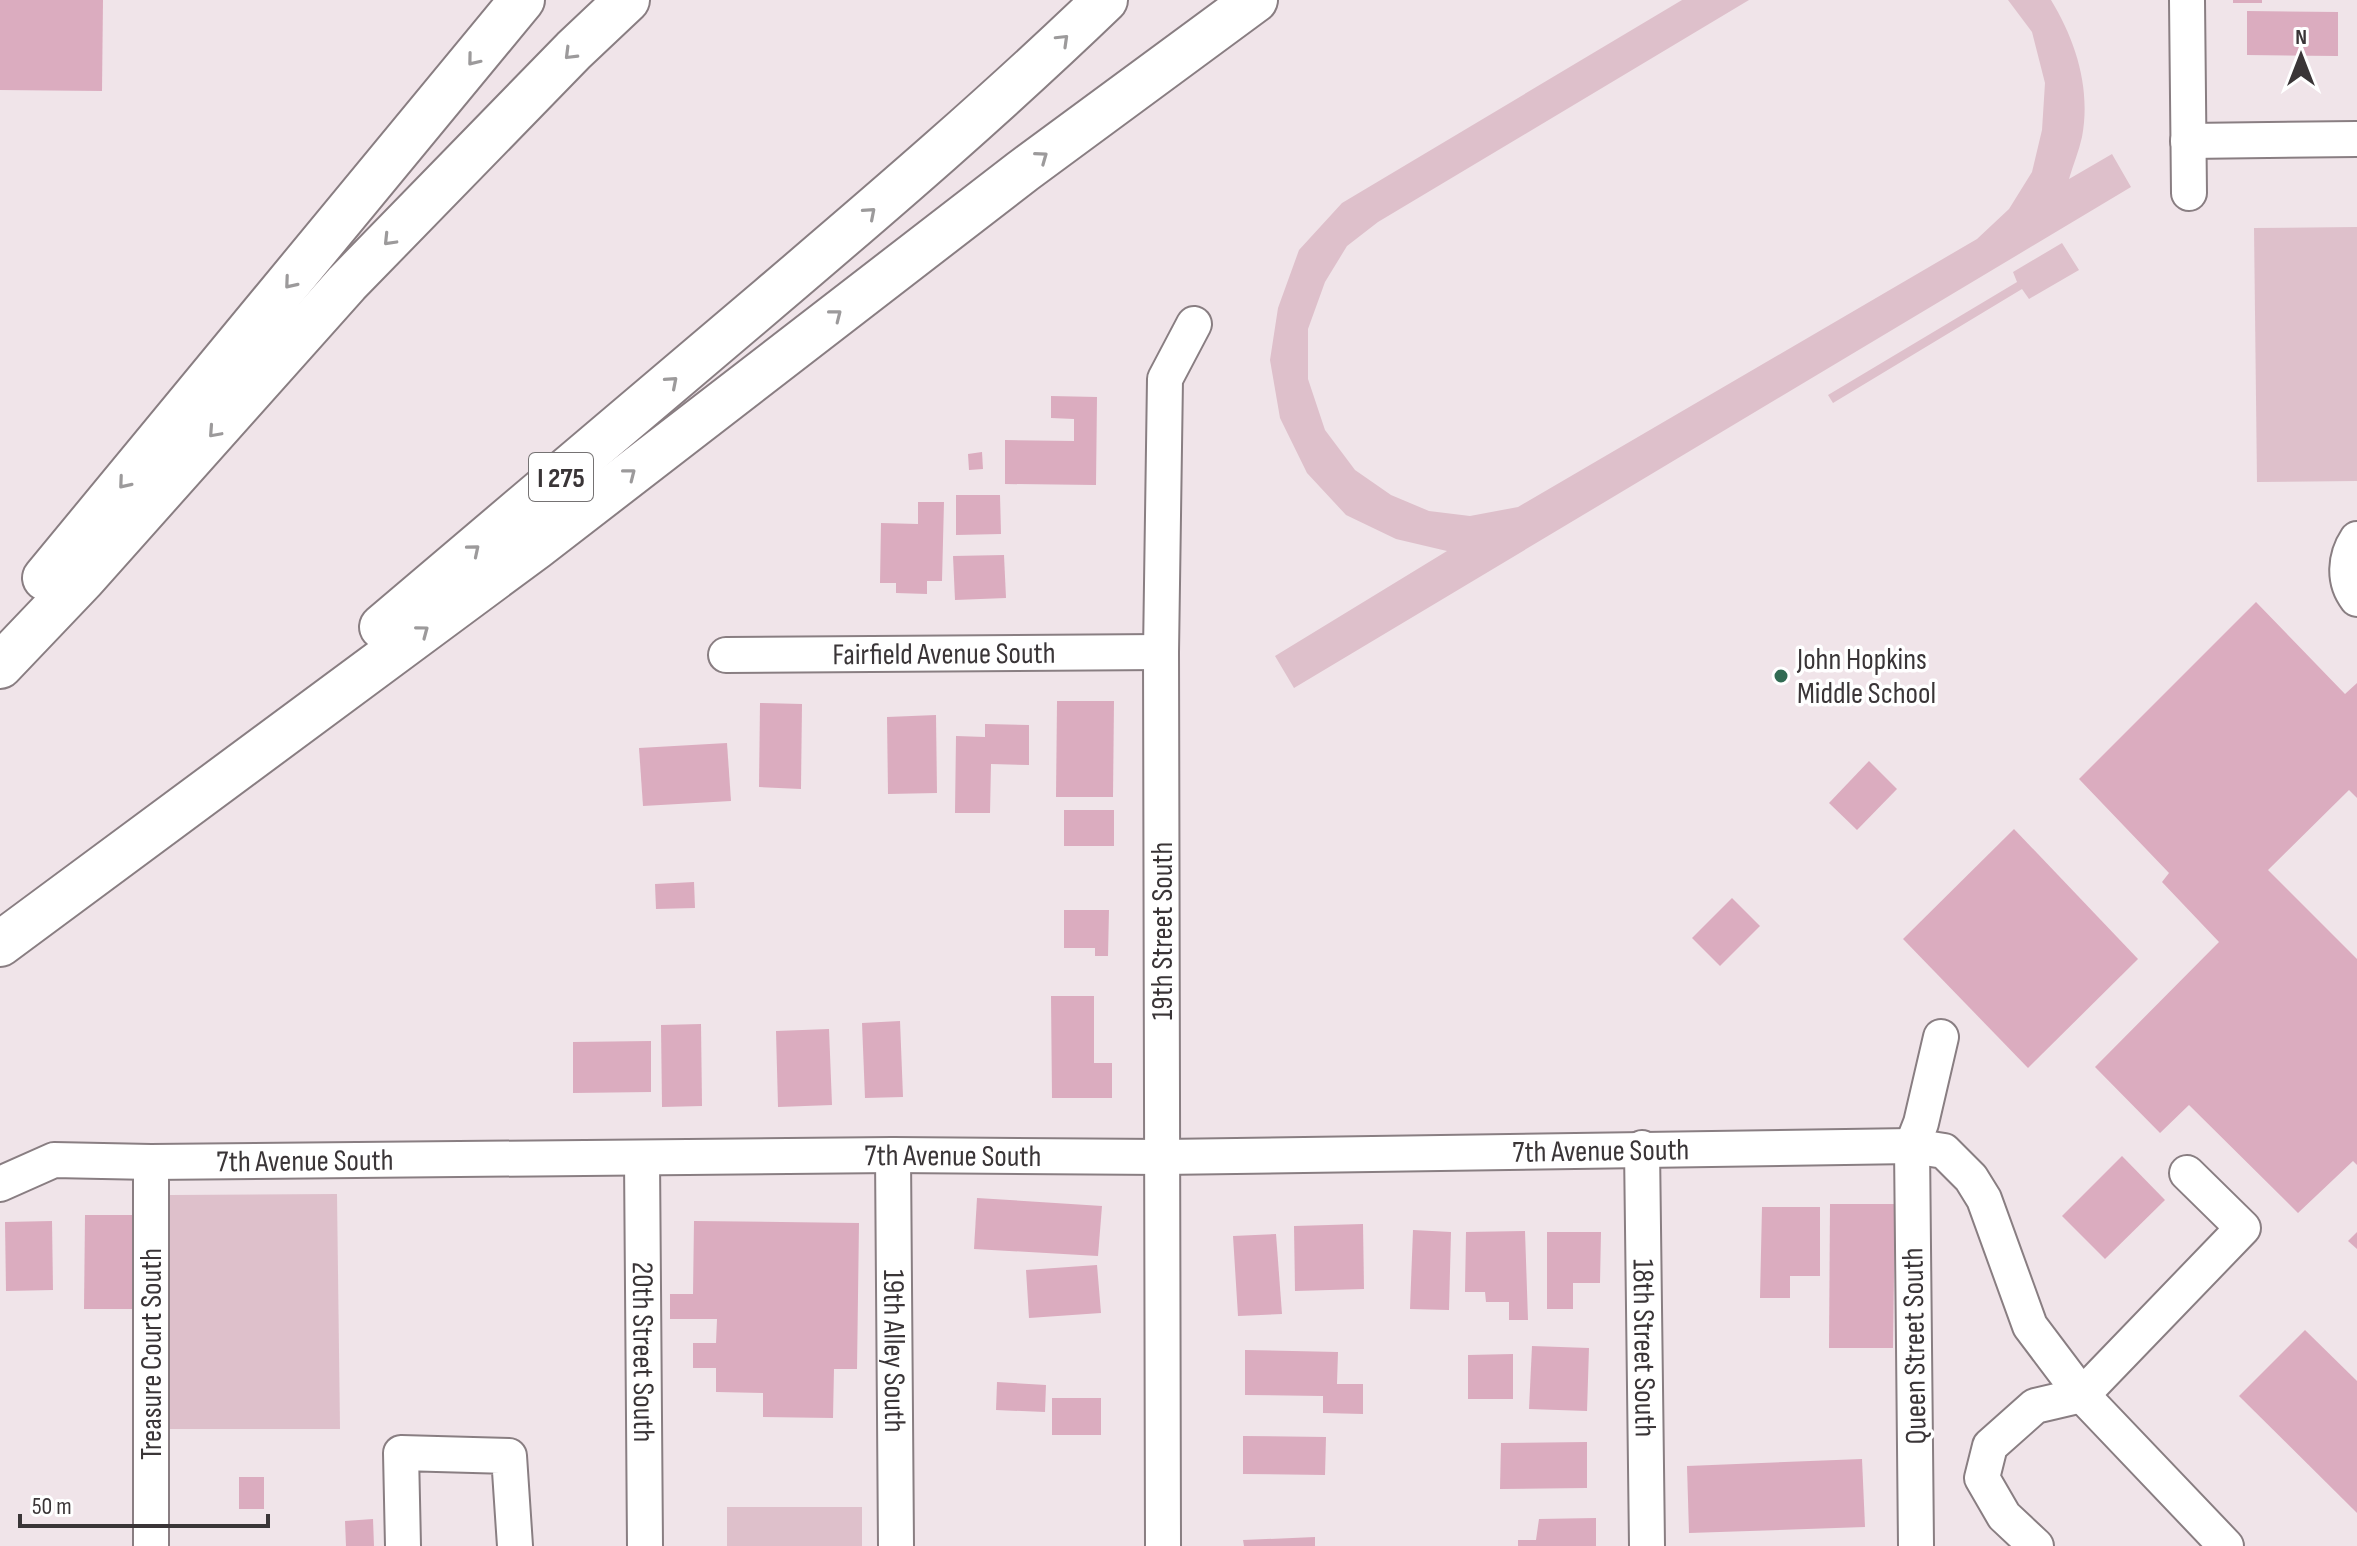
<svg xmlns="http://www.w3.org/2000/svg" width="2357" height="1546" font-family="'Sofia Sans Condensed',sans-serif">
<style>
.green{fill:#dec0cb}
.building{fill:#dbacbf}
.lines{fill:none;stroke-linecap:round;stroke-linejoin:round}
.minor-casing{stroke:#897e82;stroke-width:38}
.highway-casing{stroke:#897e82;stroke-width:48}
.minor{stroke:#fff;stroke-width:34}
.highway{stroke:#fff;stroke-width:44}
.oneway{stroke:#9c9a9b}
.poi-dot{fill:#316b53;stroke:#fff;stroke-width:3}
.labels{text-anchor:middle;stroke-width:7;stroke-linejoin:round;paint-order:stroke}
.shield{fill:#fff;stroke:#757273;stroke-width:2}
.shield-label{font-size:28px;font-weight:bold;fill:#3a3537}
.street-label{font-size:30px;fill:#3a3537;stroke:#fff}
.poi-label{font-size:30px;fill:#3a3537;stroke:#fff;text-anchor:start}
</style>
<rect width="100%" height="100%" fill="#f0e4e9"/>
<!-- green -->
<g class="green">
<path d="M 1682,0 L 1749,0 L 1378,222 L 1347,246 L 1325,282 L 1308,329 L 1308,379 L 1325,430 L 1355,470 L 1391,495 L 1429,511 L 1470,516 L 1518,507 L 1977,239 L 2009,209 L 2032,172 L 2042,130 L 2045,83 L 2032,32 L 2008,0 L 2051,0 C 2076,41 2091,89 2082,137 C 2079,151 2073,165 2069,179 L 2112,154 L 2131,187 L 1294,688 L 1275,656 L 1447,551 L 1396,539 L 1346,515 L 1307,473 L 1280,418 L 1270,360 L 1278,308 L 1299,250 L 1342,203 Z"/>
<polygon points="2357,227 2357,481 2257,482 2254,228"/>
<polygon points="2062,243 2079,270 2029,299 2022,289 1833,403 1828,395 2017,282 2013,272"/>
<polygon points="337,1194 340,1429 170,1429 170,1195"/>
<rect x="727" y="1507" width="135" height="39"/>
</g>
<!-- building -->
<g class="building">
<polygon points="0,0 103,0 102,91 0,90"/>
<rect x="2233" y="0" width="29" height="3"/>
<polygon points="2247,11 2338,12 2338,56 2247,55"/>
<polygon points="1051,396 1097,397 1096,485 1005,484 1005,440 1074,441 1074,419 1051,418"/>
<polygon points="982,452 983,469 969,470 968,454"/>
<polygon points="956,495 1000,495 1001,534 956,535"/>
<polygon points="918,502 944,502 942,581 927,581 927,594 896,593 896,583 880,583 881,523 918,524"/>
<polygon points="1004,555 1006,598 955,600 953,556"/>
<polygon points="2256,602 2345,694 2357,683 2357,798 2349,790 2268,870 2357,959 2357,1165 2353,1161 2298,1213 2189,1105 2160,1133 2095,1067 2219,942 2162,882 2169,873 2079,779"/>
<polygon points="1057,701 1114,701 1113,797 1056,797"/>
<polygon points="760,703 802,704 801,789 759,787"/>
<polygon points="936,715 937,793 888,794 887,717"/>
<polygon points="985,724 1029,725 1029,765 991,764 990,813 955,813 956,736 985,737"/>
<polygon points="727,743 731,801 643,806 639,748"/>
<polygon points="1869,761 1897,789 1857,830 1829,803"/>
<rect x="1064" y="810" width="50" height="36"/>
<polygon points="2014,829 2138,959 2028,1068 1903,939"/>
<polygon points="694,882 695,908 656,909 655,884"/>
<polygon points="1732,898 1760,926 1720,966 1692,938"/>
<polygon points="1064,910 1109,910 1108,956 1095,956 1095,948 1064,948"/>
<polygon points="1051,996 1094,996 1094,1063 1112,1063 1112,1098 1052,1098"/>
<polygon points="900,1021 903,1097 865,1098 862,1023"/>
<polygon points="701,1024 702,1106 662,1107 661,1025"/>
<polygon points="829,1029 832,1105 778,1107 776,1031"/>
<polygon points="651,1041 651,1092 573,1093 573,1042"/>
<polygon points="2122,1156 2165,1200 2105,1259 2062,1216"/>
<polygon points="977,1198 1102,1206 1098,1256 974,1249"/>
<polygon points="1830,1204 1895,1204 1893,1348 1829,1348"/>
<polygon points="1762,1207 1820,1207 1820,1276 1790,1276 1790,1298 1760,1298"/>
<polygon points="85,1215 135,1215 134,1309 84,1309"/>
<polygon points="52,1221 53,1290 6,1291 5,1222"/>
<polygon points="694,1221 859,1223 857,1369 834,1369 833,1418 763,1417 763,1393 716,1392 716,1368 693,1368 693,1343 716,1343 717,1319 670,1319 670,1294 693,1294"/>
<polygon points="1363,1224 1364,1289 1295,1291 1294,1226"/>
<polygon points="1413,1230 1451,1232 1449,1310 1410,1309"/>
<polygon points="1525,1231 1528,1320 1509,1320 1509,1302 1486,1302 1485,1292 1465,1292 1466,1232"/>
<polygon points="1547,1232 1601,1232 1600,1283 1573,1283 1573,1309 1547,1309"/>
<polygon points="2357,1232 2357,1249 2348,1241"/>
<polygon points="1276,1234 1282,1314 1238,1316 1233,1236"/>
<polygon points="1097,1265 1101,1313 1029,1318 1026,1270"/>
<polygon points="2305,1330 2357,1381 2357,1513 2239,1396"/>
<polygon points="1532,1346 1589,1348 1587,1411 1529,1409"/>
<polygon points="1245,1350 1338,1352 1337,1384 1363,1384 1363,1414 1323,1413 1323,1396 1245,1395"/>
<polygon points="1513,1354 1513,1399 1468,1399 1468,1355"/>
<polygon points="997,1382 1046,1385 1045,1412 996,1410"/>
<rect x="1052" y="1398" width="49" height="37"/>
<polygon points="1243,1436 1326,1437 1325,1475 1243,1474"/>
<polygon points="1587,1442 1587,1488 1500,1489 1501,1443"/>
<polygon points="1862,1459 1865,1527 1689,1533 1687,1466"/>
<rect x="239" y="1477" width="25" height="32"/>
<polygon points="1596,1518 1596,1546 1518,1546 1518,1540 1536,1540 1539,1519"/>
<polygon points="373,1519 374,1546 346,1546 345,1521"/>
<polygon points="1315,1537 1315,1546 1244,1546 1243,1540"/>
</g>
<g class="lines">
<!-- minor casing -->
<g class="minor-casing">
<g id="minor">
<polyline points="2187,0 2189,193"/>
<polyline points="2188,141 2357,139"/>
<path d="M 2357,539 C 2345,557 2343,581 2357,599"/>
<path id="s1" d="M 726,655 L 1161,652"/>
<path id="s2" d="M 1642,1148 L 1647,1546"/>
<path id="s3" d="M 893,1155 L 896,1546"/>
<path id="s4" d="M 642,1158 L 645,1546"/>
<path id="s5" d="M 0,1184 L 54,1160 L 151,1162 L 893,1155 L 1163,1157 L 1912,1146 L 1944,1151 L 1971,1178 L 1984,1199 L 2030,1326 L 2082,1395 L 2226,1546"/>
<polyline points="151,1546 151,1162"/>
<polyline points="403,1546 401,1453 509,1456 515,1546"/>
<polyline points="1163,1546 1161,652 1165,379 1194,324"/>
<polyline points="1916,1546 1912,1146 1921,1123 1941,1037"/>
<polyline points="2036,1546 2004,1516 1982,1478 1990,1446 2035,1406 2082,1395 2243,1228 2187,1173"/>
</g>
</g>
<!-- highway casing -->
<g class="highway-casing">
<g id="highway">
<polyline points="45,578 522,0"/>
<path d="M 382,627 C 512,518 641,408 770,298 C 884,201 997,104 1105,0"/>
<polyline points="0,666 82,580 347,283 574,50 627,0"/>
<polyline points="0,944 536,547 1023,171 1255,0"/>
</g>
</g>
<!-- minor -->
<use href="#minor" class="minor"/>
<!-- highway -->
<use href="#highway" class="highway"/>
</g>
<!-- one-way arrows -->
<defs><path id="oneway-chevron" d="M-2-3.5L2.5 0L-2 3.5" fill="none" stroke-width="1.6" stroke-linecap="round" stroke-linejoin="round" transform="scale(2)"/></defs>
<g class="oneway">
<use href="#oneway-chevron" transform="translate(1063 40) rotate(-44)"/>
<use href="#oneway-chevron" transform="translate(570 54) rotate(135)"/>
<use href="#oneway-chevron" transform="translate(473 60) rotate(129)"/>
<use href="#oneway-chevron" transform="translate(1042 157) rotate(-36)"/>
<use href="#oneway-chevron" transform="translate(870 213) rotate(-41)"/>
<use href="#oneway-chevron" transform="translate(389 240) rotate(134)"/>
<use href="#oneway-chevron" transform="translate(290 283) rotate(130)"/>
<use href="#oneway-chevron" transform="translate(836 315) rotate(-38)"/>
<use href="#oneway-chevron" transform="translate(672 382) rotate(-41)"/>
<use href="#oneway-chevron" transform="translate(214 432) rotate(132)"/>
<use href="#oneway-chevron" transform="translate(630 474) rotate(-38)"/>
<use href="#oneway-chevron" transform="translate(124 483) rotate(130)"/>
<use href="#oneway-chevron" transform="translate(474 550) rotate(-40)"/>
<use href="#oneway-chevron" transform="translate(423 631) rotate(-37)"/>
</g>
<!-- markers -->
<circle class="poi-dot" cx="1781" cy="676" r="8"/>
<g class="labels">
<!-- shield labels -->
<rect class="shield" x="529" y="453" width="64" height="48" rx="6"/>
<g class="shield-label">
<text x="561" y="487">I 275</text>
</g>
<!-- street labels -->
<g class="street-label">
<text dy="10" stroke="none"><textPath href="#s1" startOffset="218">Fairfield Avenue South</textPath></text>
<text transform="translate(1162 931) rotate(-90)" y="10">19th Street South</text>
<text dy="10" stroke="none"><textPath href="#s5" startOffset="1606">7th Avenue South</textPath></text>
<text dy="10" stroke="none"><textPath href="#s5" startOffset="958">7th Avenue South</textPath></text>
<text dy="10" stroke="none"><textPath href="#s5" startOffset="310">7th Avenue South</textPath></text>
<text transform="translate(1914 1346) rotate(-91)" y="10">Queen Street South</text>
<text dy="10" stroke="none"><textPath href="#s2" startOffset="200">18th Street South</textPath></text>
<text dy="10" stroke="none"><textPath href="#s3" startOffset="196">19th Alley South</textPath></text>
<text dy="10" stroke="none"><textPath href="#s4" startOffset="194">20th Street South</textPath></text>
<text transform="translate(151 1354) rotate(-90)" y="10">Treasure Court South</text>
</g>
<!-- poi labels -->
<g class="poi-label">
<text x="1797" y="669">John Hopkins<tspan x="1797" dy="34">Middle School</tspan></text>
</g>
</g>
<!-- north arrow -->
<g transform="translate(2301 56)" stroke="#ffffff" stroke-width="6" paint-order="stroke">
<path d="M0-6L14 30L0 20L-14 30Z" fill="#3a3537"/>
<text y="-12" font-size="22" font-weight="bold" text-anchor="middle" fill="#3a3537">N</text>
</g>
<!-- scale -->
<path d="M20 1514v12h248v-12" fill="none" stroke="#3a3537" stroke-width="4"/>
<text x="32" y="1514" font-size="24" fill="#3a3537" stroke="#ffffff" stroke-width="6" paint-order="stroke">50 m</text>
</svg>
